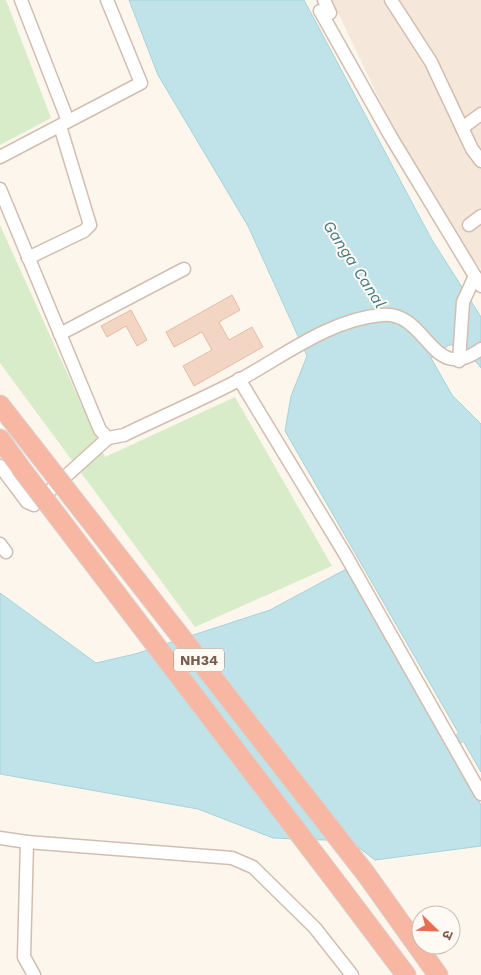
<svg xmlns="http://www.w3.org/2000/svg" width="481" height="975" font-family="'Work Sans','Noto Sans Devanagari',sans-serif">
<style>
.residential{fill:#f5e8da}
.green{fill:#d8ecc9}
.water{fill:#bfe3e8;stroke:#a5d3da}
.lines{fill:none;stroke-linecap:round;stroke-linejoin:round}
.canal{stroke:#bfe3e8;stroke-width:11}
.building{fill:#f3d5c3;stroke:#e6bba3}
.minor-casing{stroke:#d1beb0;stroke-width:15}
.highway-casing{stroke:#dad1cd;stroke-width:21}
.minor{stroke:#fff;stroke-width:12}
.highway{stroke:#f7b7a3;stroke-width:19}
.highway-bridge-casing{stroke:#dad1cd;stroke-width:21;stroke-linecap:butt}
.highway-bridge{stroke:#f7b7a3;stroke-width:19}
.labels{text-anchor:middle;stroke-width:4;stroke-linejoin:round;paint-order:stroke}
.shield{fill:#fffaf3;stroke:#a28b7f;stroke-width:1}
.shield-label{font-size:14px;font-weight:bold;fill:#7a5c4d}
.water-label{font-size:16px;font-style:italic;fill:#437c86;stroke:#fffaf3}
</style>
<rect width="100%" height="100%" fill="#fdf6ec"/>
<!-- residential -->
<polygon class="residential" points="332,0 481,0 481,269 428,202"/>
<!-- green -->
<g class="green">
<polygon points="0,0 6,0 51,118 0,145"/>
<polygon points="0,225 105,457 235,397 332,566 195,627 0,363"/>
</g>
<!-- water -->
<g class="water">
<polygon points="129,0 304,0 432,240 481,317 481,368 462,345 449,345 431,358 452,395 481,424 481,772 285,431 291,396 307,356 248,226 158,75"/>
<polygon points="348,568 481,805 481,846 375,860 350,841 273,838 198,809 0,774 0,593 96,663 135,654 270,610"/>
</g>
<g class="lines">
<!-- canal -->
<polyline class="canal" points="444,745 481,729"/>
</g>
<!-- building -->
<g class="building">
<polygon points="232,295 240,310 219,322 229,340 252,327 263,347 194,386 183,366 212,350 202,332 174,347 166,332"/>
<polygon points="131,310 147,340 137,346 126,326 107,337 101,326"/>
</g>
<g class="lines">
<!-- minor casing -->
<g class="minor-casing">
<g id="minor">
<polyline points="21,0 68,121"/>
<polyline points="391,0 431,62 472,149 481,161"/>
<polyline points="320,11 323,16 330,13 324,0"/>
<polyline points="323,16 391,137 481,286"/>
<polyline points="462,128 481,114"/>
<polyline points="0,157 141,83 107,0"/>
<path d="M 0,189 L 100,430 L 108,438 L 124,435 C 163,416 203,399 241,379 C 285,355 331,319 382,315 C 429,311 430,386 481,349"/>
<polyline points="469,225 481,216"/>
<polyline points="28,258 84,231 90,225 60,126"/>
<polyline points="60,334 184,269"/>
<polyline points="459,361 463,302 475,276"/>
<polyline points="239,379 345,554 481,794"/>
<polyline points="0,466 27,502 34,505 108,438"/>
<polyline points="0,544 6,552"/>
<polyline points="0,838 27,842 232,858 253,867 315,928 352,975"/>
<polyline points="27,842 24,957 34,975"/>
</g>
</g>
<!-- highway casing -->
<g class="highway-casing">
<g id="highway">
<polyline points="0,405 32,446"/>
<polyline points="0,439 20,467"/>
<polyline points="366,874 438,975"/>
<polyline points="342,890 406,975"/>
</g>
</g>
<!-- minor -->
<use href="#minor" class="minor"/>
<!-- highway -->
<use href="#highway" class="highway"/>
<!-- highway-bridge casing -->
<g class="highway-bridge-casing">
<g id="highway-bridge">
<polyline points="32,446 366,874"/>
<polyline points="20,467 342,890"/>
</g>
</g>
<!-- highway-bridge -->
<use href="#highway-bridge" class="highway-bridge"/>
</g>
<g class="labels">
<!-- shield labels -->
<rect class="shield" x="174" y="648.5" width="50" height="23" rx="4"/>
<g class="shield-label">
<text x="199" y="665">NH34</text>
</g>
<!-- water labels -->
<g class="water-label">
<text transform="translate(355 264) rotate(57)" y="6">Ganga Canal</text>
</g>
</g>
<!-- north arrow -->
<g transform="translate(436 930) rotate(113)"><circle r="24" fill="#fffaf3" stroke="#cabbb1"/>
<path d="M0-4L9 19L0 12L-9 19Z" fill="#e76f51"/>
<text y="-8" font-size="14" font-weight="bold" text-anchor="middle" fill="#7a5c4d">उ</text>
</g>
</svg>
